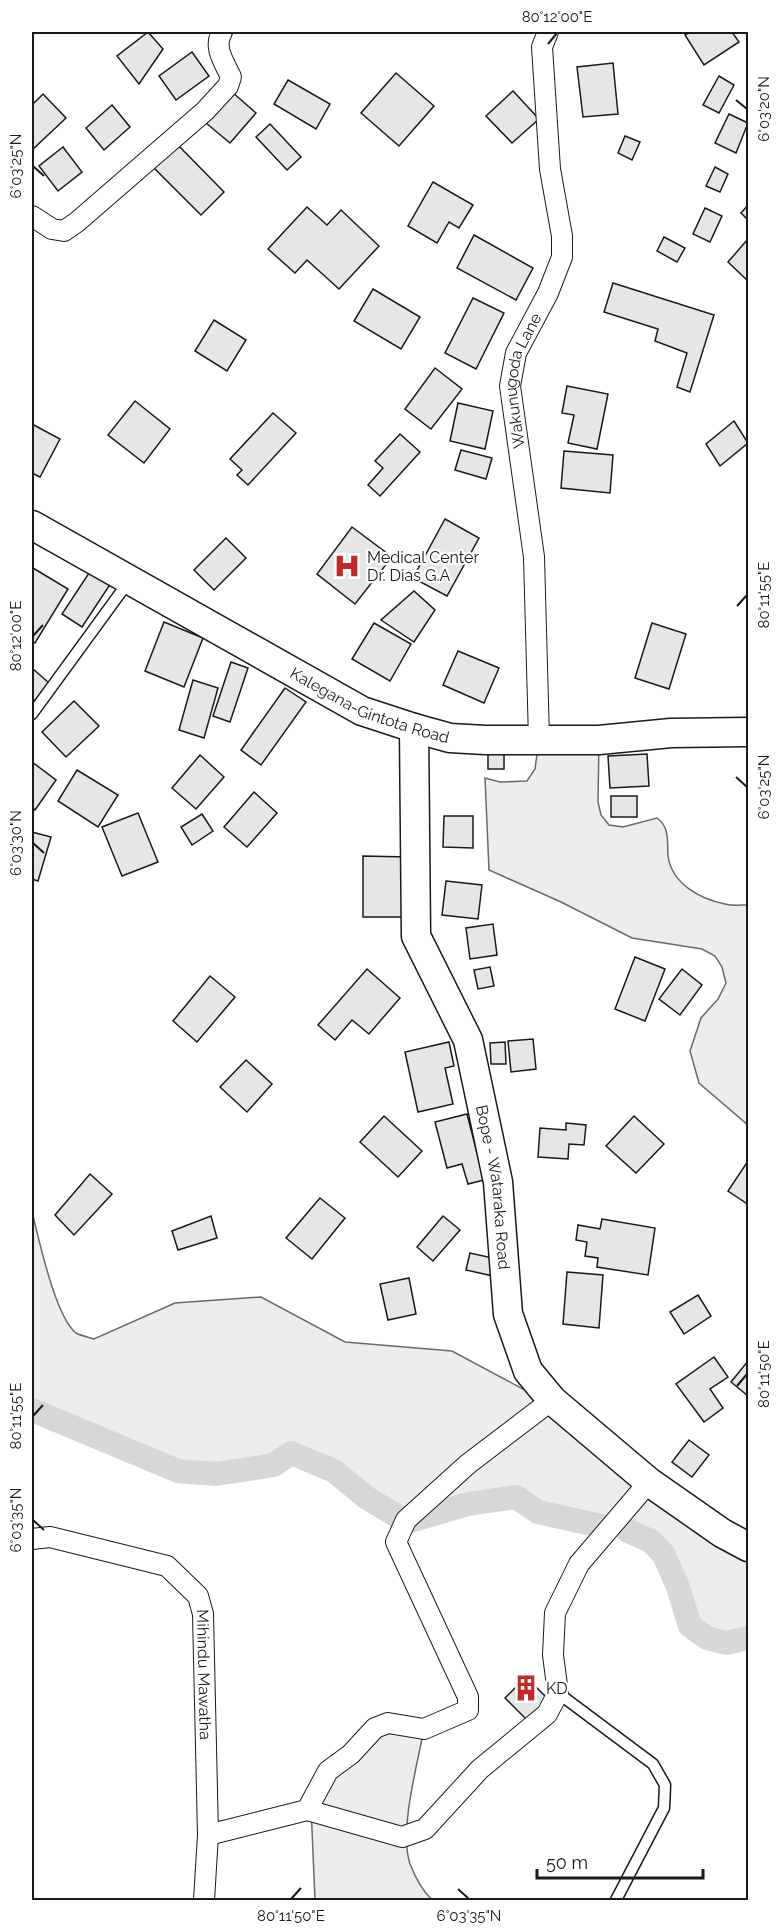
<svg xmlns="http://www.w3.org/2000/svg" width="780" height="1932" font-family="Raleway,sans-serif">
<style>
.green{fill:#ededed;stroke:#6a6a6a;stroke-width:1.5}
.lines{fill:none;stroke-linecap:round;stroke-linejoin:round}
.canal{stroke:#d7d7d7;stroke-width:24}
.building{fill:#e6e6e6;stroke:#1a1a1a;stroke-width:1.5}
.lane-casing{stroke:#1a1a1a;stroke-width:13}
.street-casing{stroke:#1a1a1a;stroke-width:22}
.secondary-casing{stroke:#1a1a1a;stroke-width:31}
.lane{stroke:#fff;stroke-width:10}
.street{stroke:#fff;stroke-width:20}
.secondary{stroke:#fff;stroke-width:28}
.ticks{fill:none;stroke:#1a1a1a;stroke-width:2}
.labels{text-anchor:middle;stroke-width:4.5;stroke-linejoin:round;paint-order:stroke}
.street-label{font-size:16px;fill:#1a1a1a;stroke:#fff}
.poi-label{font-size:16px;fill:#1a1a1a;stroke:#fff;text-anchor:start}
.neatline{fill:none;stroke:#1a1a1a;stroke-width:2}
.ticks-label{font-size:15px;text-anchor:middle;fill:#1a1a1a}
</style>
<rect width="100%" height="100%" fill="#fff"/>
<!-- green -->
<g class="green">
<path d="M 539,739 L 599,740 L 598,802 L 601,815 L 609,825 L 623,827 L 657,818 C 670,827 667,842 668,856 C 672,884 700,899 725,904 C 732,906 741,905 748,905 L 748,1125 L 699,1083 L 690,1051 L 701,1018 L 718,999 L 726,983 L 722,967 L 715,956 L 702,949 L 632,938 L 561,902 L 489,870 L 485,778 L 500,782 L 527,781 L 535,769 Z"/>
<path d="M 32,1212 C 39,1239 55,1316 76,1333 C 81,1336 89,1337 94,1339 L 175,1303 L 261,1297 L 345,1342 L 452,1351 L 549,1403 L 748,1551 L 748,1638 L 726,1643 L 707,1638 L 690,1626 L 678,1587 L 664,1555 L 651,1541 L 631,1534 L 579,1530 L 538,1512 L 517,1497 L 468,1504 L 408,1523 C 380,1511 360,1488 335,1471 C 322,1463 305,1459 291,1453 L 274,1465 L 216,1474 L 178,1471 L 33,1411 Z"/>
<path d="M 375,1728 L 424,1729 C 417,1766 399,1830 410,1864 C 415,1877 423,1891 432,1900 L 315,1900 L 311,1806 Z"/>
</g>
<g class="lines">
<!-- canal -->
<g class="canal">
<polyline points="32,1410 178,1471 216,1474 274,1465 291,1453 334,1471 367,1498 397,1516"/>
<polyline points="410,1521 468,1504 516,1497 538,1512 601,1526"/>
<polyline points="628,1531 651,1541 664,1555 678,1587 690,1626 707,1638 726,1643 748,1638"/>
</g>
</g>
<!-- building -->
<g class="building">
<polygon points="148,32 163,49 139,84 117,56"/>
<polygon points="690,32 732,32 739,42 704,65 685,35"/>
<polygon points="192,52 209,76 176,100 159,76"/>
<polygon points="613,63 618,114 583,117 577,67"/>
<polygon points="396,73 434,106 399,146 361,113"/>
<polygon points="719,76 734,85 719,113 703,105"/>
<polygon points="288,80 330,104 316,129 274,104"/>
<polygon points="513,91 539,119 512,143 486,116"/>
<polygon points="232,92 256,113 230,143 206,123"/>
<polygon points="43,94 66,118 32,150 32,105"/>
<polygon points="112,105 130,127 104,150 86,128"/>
<polygon points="729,114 748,123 736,153 715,143"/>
<polygon points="270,124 301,157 287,170 256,137"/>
<polygon points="625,136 640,142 632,160 618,153"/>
<polygon points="174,141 224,192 201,215 150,164"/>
<polygon points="63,147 82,172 58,191 39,166"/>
<polygon points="715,167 728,174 720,192 706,186"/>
<polygon points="433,182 473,205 459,228 449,222 437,243 408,226"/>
<polygon points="748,205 748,220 741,213"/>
<polygon points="307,207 327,225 341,210 379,246 339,289 307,260 295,273 268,249"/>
<polygon points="705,208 722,216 710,242 693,234"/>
<polygon points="474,235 533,268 516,300 457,268"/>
<polygon points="664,237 685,248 677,262 657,251"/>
<polygon points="748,239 748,281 728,262"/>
<polygon points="613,283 714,315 690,392 677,387 687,353 655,341 658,329 604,312"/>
<polygon points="373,289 420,317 401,349 354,321"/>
<polygon points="473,298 504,313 476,369 445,353"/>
<polygon points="214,320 246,340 227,371 195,351"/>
<polygon points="435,368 462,389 431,429 405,409"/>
<polygon points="567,386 608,394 597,449 568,443 574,415 562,413"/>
<polygon points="135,401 170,429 144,463 108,435"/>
<polygon points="458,403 493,411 485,449 450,441"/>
<polygon points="273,413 296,433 248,485 237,475 242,470 230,459"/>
<polygon points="734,421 748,443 720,466 706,444"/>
<polygon points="32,424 60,439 40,477 32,473"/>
<polygon points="400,434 420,452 380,496 368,485 383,468 375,461"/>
<polygon points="461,450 492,458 486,479 455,470"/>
<polygon points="564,451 613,455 610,493 561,488"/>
<polygon points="445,519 479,538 447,596 413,578"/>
<polygon points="352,527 392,557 355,604 317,574"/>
<polygon points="226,538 246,558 214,590 194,570"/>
<polygon points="33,568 68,589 35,643 32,641"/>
<polygon points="91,570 111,583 82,627 62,614"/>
<polygon points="414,591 435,610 414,642 381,620"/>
<polygon points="164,622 203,638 184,687 145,671"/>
<polygon points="374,623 411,644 390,681 352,659"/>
<polygon points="652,623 686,634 669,689 635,678"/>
<polygon points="458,651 499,668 484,703 443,685"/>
<polygon points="231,662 248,668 230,722 213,716"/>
<polygon points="32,668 49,683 32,704"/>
<polygon points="193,680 218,688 204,738 179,730"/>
<polygon points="285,688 306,702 261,765 241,750"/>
<polygon points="74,701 99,726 66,757 42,732"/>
<rect x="488" y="753" width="16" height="16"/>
<polygon points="647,754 649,786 610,788 608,756"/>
<polygon points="200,755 224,777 196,809 172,788"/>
<polygon points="32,762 56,780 35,810 32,807"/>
<polygon points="77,770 118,795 98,827 58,801"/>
<polygon points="254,792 277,813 247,847 224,827"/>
<rect x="611" y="796" width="26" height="21"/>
<polygon points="138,813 158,862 122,876 102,827"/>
<polygon points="202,814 213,831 192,845 181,827"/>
<polygon points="444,816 473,816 473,848 443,847"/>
<polygon points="32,832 51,837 38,881 32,879"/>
<polygon points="363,856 408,857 408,917 363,917"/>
<polygon points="446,881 482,885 478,919 442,915"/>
<polygon points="493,924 497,955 470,959 466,928"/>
<polygon points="635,957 665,969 645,1021 615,1009"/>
<polygon points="490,967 494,986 478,989 474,970"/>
<polygon points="367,969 400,998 369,1034 352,1020 335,1040 318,1025"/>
<polygon points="682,969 702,985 680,1015 659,999"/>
<polygon points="210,976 235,997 197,1042 173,1021"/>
<polygon points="533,1039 536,1069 511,1072 508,1041"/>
<polygon points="449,1042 454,1066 445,1068 453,1104 418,1112 405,1052"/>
<polygon points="505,1042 506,1064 491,1064 490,1043"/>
<polygon points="246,1060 272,1084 247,1112 220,1087"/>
<polygon points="467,1114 484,1180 468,1184 462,1164 447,1168 435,1122"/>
<polygon points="384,1116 422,1151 398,1177 360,1142"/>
<polygon points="634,1116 664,1144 636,1173 606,1146"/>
<polygon points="566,1123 586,1125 584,1145 569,1144 568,1159 538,1157 540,1128 566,1130"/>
<polygon points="748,1161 748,1200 746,1203 728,1191"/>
<polygon points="90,1174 112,1194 74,1235 55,1215"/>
<polygon points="320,1198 345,1218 312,1259 286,1238"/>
<polygon points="211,1216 217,1238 178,1250 172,1231"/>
<polygon points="443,1216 460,1230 433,1261 417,1247"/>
<polygon points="602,1219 655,1228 648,1275 597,1267 598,1258 585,1256 587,1242 576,1240 578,1225 600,1229"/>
<polygon points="470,1253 497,1259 493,1276 466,1270"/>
<polygon points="567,1272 603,1275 599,1328 563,1324"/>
<polygon points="409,1278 416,1314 388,1320 380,1284"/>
<polygon points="698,1295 711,1316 684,1334 670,1312"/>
<polygon points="714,1357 728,1377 710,1389 723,1408 704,1422 676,1384"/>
<polygon points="748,1361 748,1396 731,1382"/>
<polygon points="689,1440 709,1455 692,1477 672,1462"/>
<polygon points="526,1677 548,1699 527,1720 505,1698"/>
</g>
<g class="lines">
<!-- lane casing -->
<g class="lane-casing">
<g id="lane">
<polyline points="32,714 129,581"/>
<polyline points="558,1693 653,1764 665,1785 664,1808 616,1900"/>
</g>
</g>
<!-- street casing -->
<g class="street-casing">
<g id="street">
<path d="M 32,216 L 52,229 L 64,231 L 77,222 L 205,111 L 228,86 L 231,77 C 224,62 213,47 222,32"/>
<path id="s1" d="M 539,739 L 534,557 L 510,386 L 516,353 L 548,293 L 562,257 L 562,236 L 550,169 L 542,47 L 548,32"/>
<path id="s2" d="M 32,1539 L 50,1537 L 167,1566 L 198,1596 L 203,1614 L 208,1835 L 204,1900"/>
<polyline points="307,1810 402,1837 425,1829 480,1769 547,1714 558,1693 553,1655 555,1613 579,1564 649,1482"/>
<polyline points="208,1835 307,1810 328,1771 351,1754 375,1728 388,1723 424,1729 468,1710 468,1697 396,1542 406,1520 468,1464 552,1400"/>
</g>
</g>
<!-- secondary casing -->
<g class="secondary-casing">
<g id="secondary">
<path id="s3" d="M 32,525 L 362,711 L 414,728 L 450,738 L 485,740 L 599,740 L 671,733 L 748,732"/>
<path id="s4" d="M 414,728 L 416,936 L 468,1040 L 498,1182 L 508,1314 L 528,1371 L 552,1400 L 649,1482 L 722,1533 L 748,1547"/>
</g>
</g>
<!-- lane -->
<use href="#lane" class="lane"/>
<!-- street -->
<use href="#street" class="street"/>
<!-- secondary -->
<use href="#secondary" class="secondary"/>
</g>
<!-- ticks -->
<path class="ticks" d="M 548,44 L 557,33M 736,100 L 747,109M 33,166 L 44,176M 737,606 L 747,595M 33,636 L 43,625M 736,777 L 747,787M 33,843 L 44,853M 737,1386 L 747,1374M 33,1416 L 43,1405M 33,1520 L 44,1530M 458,1889 L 469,1899M 291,1899 L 301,1888"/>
<!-- icons -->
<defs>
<g id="hospital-bare" transform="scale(2.07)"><path d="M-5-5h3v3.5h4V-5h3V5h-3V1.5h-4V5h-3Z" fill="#c62828" stroke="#fff" stroke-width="2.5" paint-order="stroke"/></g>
<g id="building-bare" transform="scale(2.07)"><path d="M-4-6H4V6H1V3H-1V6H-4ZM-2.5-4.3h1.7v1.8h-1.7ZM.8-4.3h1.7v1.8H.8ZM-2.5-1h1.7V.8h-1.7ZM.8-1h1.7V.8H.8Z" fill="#c62828" stroke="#fff" stroke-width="2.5" paint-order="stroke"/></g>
</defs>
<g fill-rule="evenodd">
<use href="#hospital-bare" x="347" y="566"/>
<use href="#building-bare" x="526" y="1688"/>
</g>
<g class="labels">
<!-- street labels -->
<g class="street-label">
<text dy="6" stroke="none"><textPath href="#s1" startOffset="362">Wakunugoda Lane</textPath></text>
<text dy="6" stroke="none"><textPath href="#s3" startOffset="384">Kalegana-Gintota Road</textPath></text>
<text dy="6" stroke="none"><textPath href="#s4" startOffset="474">Bope - Wataraka Road</textPath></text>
<text dy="6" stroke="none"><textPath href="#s2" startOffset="261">Mihindu Mawatha</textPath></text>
</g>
<!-- poi labels -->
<g class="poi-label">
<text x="367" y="563">Medical Center<tspan x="367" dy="18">Dr. Dias G.A</tspan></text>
<text x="546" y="1694">KD</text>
</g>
</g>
<!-- border -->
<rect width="780" height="1932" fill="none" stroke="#ffffff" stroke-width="66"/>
<!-- scale -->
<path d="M537 1869v9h166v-9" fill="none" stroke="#1a1a1a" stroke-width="3"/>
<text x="546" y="1869" font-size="18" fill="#1a1a1a" stroke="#ffffff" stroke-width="4.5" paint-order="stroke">50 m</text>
<rect x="33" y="33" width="714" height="1866" class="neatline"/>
<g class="ticks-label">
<text x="557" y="22">80°12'00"E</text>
<text transform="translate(764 109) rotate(-90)" y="5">6°03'20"N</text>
<text transform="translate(16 166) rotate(-90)" y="5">6°03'25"N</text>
<text transform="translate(764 595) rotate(-90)" y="5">80°11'55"E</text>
<text transform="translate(16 636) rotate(-90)" y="5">80°12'00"E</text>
<text transform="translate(764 787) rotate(-90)" y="5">6°03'25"N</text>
<text transform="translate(16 843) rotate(-90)" y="5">6°03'30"N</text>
<text transform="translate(764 1374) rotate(-90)" y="5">80°11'50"E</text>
<text transform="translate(16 1416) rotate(-90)" y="5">80°11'55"E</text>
<text transform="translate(16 1520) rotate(-90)" y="5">6°03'35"N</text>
<text x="291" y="1921">80°11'50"E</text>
<text x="469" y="1921">6°03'35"N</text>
</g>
</svg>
